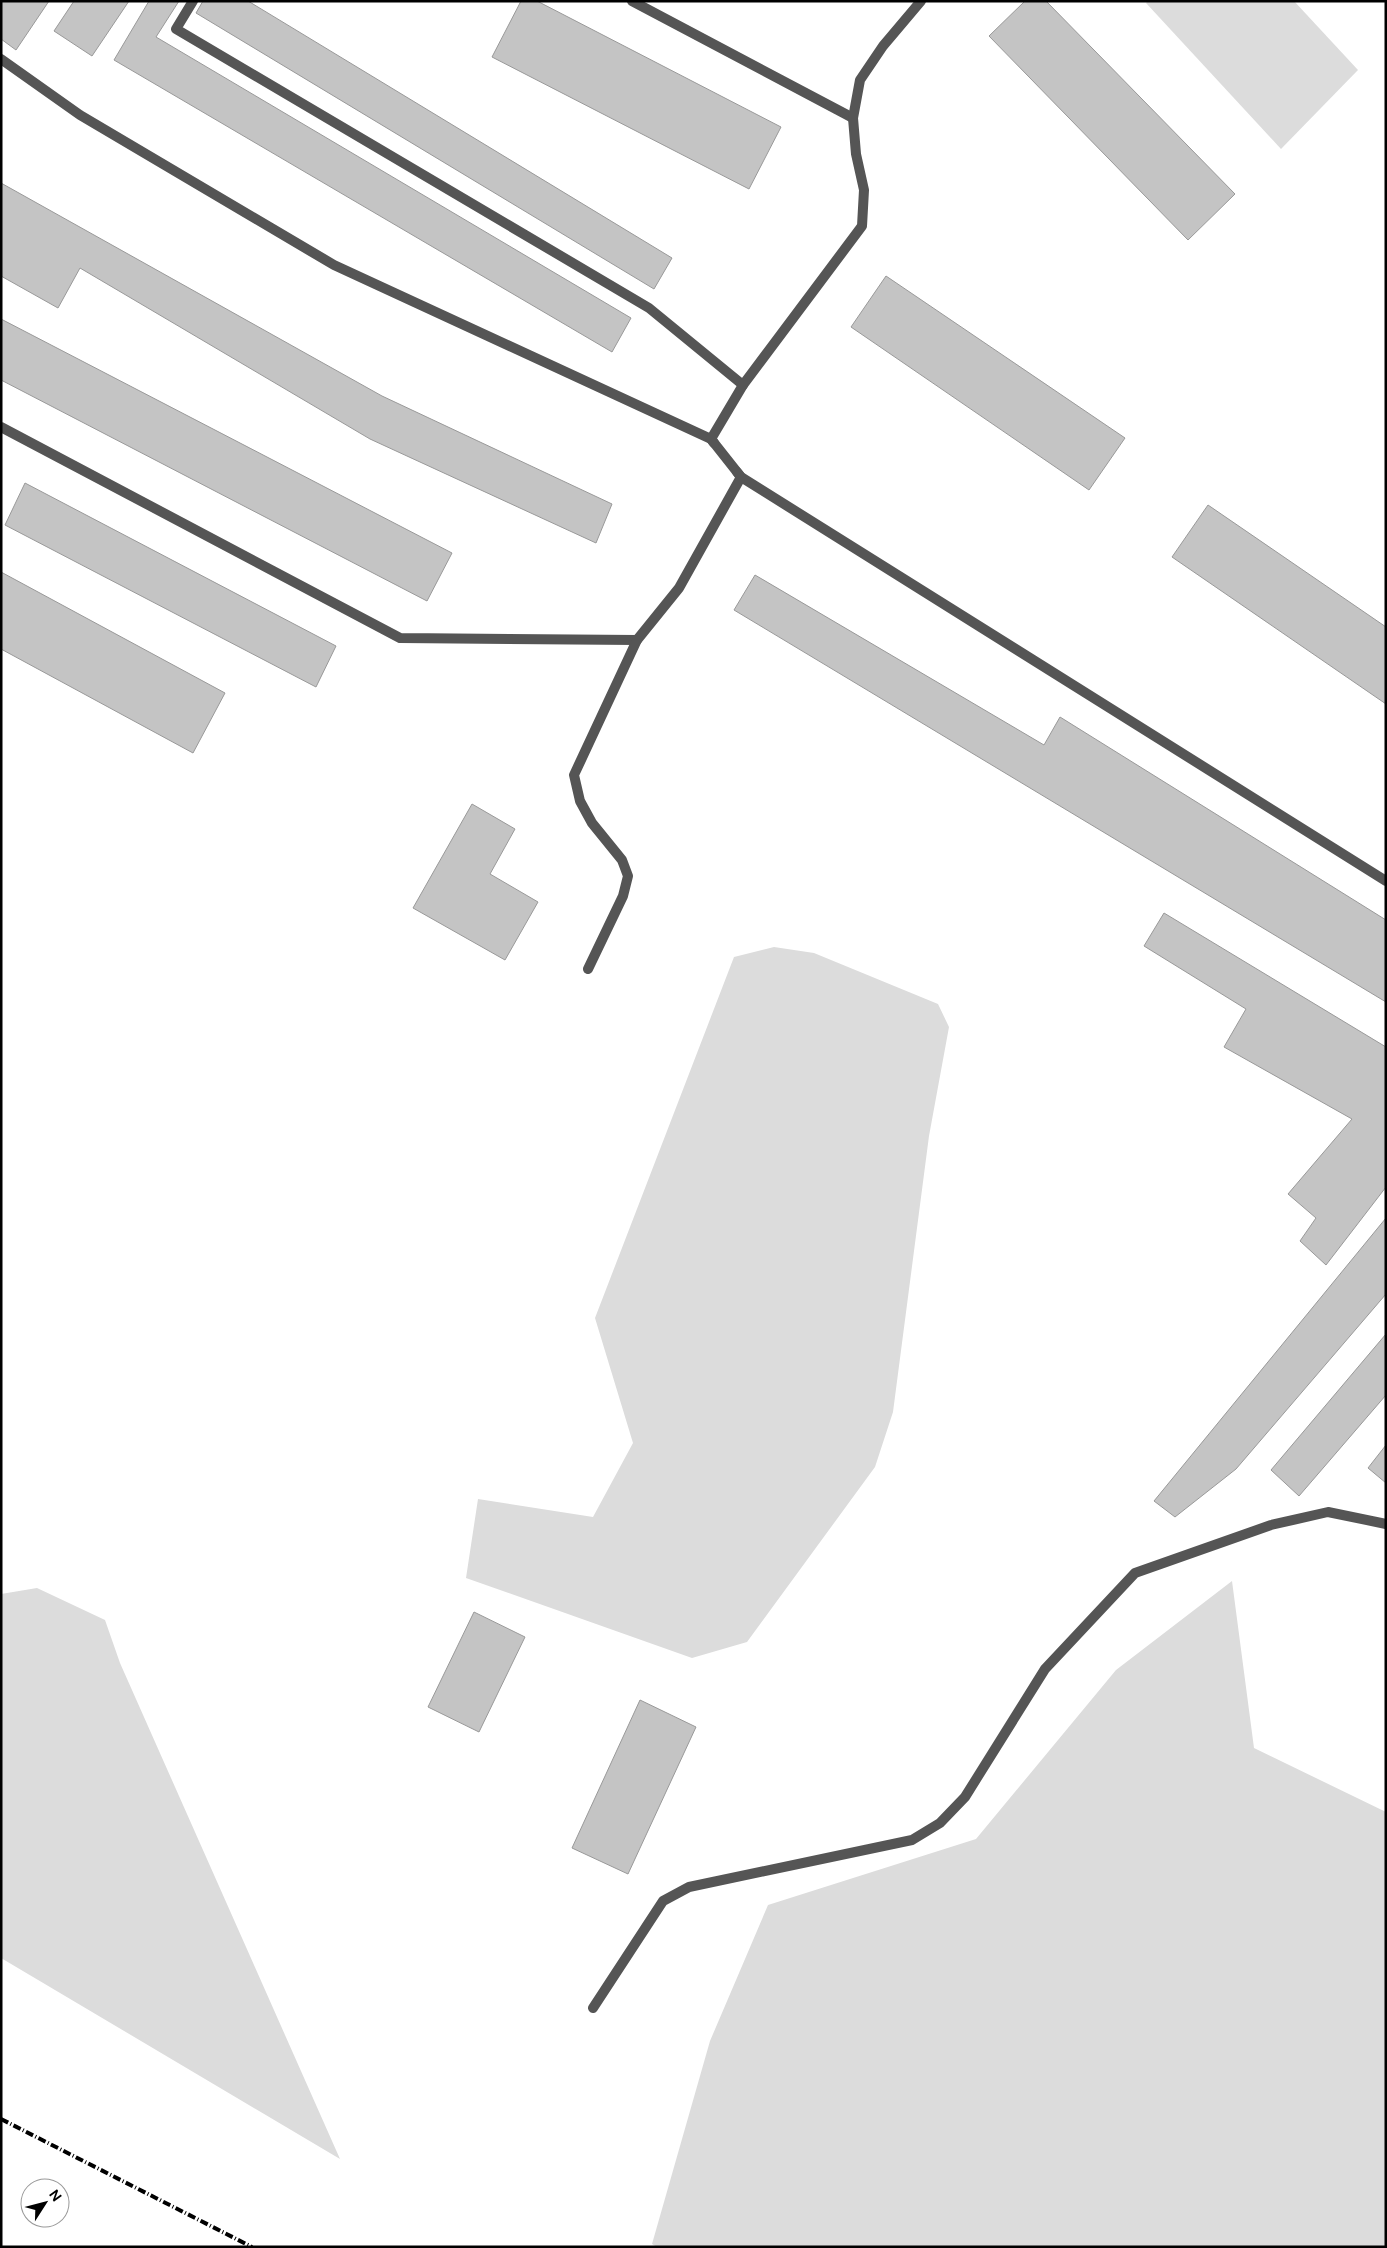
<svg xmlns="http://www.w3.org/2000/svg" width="1387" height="2248" font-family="'DM Sans',sans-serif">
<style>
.green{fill:#dcdcdc}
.building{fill:#c4c4c4;stroke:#999}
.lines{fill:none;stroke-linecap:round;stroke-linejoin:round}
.lane{stroke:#555;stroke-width:10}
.rail{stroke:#000;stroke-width:4;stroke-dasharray:8 2.5 1 2.5;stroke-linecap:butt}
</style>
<rect width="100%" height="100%" fill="#fff"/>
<!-- green -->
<g class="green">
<polygon points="1148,1 1294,1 1358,70 1281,149 1146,3"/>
<polygon points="774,947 814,953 938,1004 949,1027 929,1136 893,1412 875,1467 747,1642 692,1658 466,1578 478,1499 593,1517 633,1443 595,1318 734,957"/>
<polygon points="1232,1581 1254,1748 1386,1812 1386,2247 657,2247 652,2244 710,2041 768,1905 976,1839 1116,1670"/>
<polygon points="37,1588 105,1620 120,1663 340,2159 1,1958 1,1594"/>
</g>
<!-- building -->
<g class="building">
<polygon points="1,1 49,1 16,50 1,39"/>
<polygon points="74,1 129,1 92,56 54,31"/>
<polygon points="149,1 179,1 156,37 631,318 612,352 114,60"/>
<polygon points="203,1 248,1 672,258 654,289 196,13"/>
<polygon points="521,1 537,1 781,127 749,189 492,57"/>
<polygon points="1025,1 1046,1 1235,194 1188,240 989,36"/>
<polygon points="1,183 382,396 612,504 596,543 370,439 80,268 58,308 1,276"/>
<polygon points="886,276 1125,438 1089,490 851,327"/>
<polygon points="1,319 452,553 427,601 1,380"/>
<polygon points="25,483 336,646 316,687 5,525"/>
<polygon points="1208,505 1386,627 1386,704 1172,557"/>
<polygon points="1,572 225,693 193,753 1,649"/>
<polygon points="755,575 1044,745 1060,717 1386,920 1386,1002 734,610"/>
<polygon points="472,804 515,829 490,874 538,902 505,960 413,908"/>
<polygon points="1164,913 1386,1047 1386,1187 1326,1265 1300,1241 1316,1218 1288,1194 1352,1119 1224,1047 1246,1009 1144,946"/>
<polygon points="1386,1218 1386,1294 1236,1469 1175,1517 1154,1501"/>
<polygon points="1386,1334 1386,1395 1299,1496 1271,1470"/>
<polygon points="1386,1445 1386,1483 1368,1468"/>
<polygon points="474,1612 525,1637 479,1732 428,1707"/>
<polygon points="640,1700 696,1727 628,1874 572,1848"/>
</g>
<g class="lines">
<!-- lane -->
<g class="lane">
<polyline points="193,1 176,29 649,308 743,385"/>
<polyline points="632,1 853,118"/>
<polyline points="1,59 80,115 334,265 711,439 741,477 1386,881"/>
<polyline points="1,427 400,638 637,640 679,588 741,477 737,472"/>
<polyline points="714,443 711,439 743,385 862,226 864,190 856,154 853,118 860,80 883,46 921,1"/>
<polyline points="588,969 623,896 628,876 622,860 592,823 580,801 574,775 637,640"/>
<polyline points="593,2008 663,1901 689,1887 912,1840 940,1823 965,1797 1045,1669 1135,1573 1271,1525 1328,1512 1386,1524"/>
</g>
<!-- rail -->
<polyline class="rail" points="1,2119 252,2247"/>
</g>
<!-- border -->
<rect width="1387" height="2248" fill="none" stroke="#000000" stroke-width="5"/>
<!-- north arrow -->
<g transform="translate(45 2203) rotate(54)"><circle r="24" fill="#ffffff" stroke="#999999"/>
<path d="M0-4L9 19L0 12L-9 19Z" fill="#000000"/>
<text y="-8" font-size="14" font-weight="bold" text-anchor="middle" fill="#000000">N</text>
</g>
</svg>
